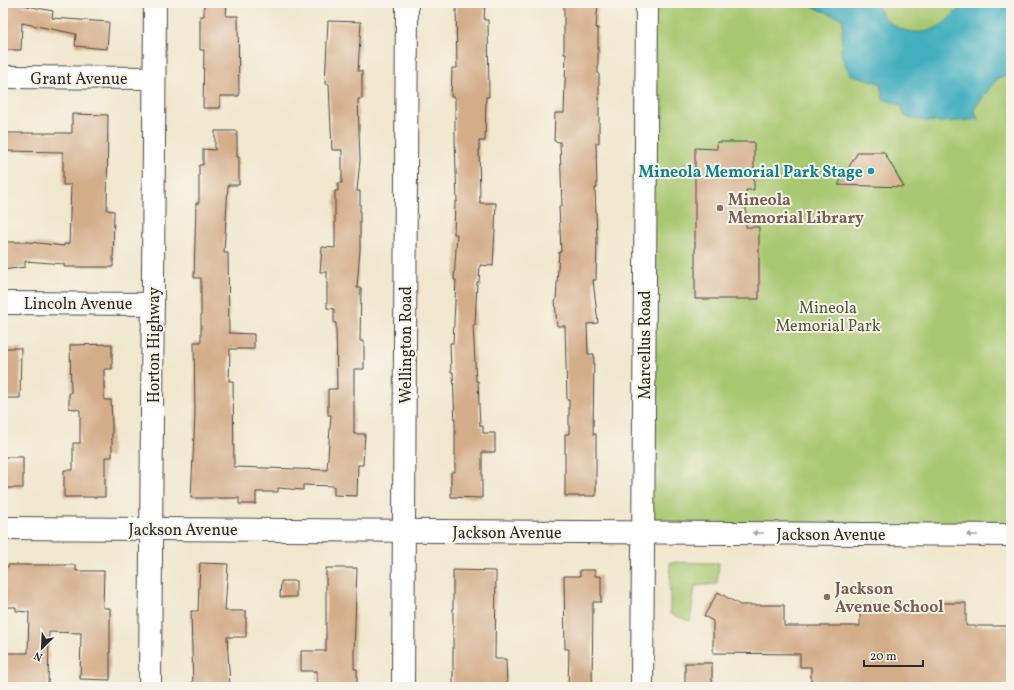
<svg xmlns="http://www.w3.org/2000/svg" width="1014" height="690" font-family="Vollkorn,serif">
<style>
.green{fill:#a7c870;stroke:#697a4e}
.water{fill:#42afc0;stroke:#366d76}
.building{fill:#d3ac88}
.lines{fill:none;stroke-linecap:round;stroke-linejoin:round}
.minor-casing{stroke:#494743;stroke-width:24}
.minor{stroke:#fff;stroke-width:22}
.oneway{fill:#a0a0a0}
.culture-dot{fill:#0f9aa8;stroke:#f7f3e8;stroke-width:1.5}
.education-dot{fill:#8d6e63;stroke:#f7f3e8;stroke-width:1.5}
.labels{text-anchor:middle;stroke-width:4;stroke-linejoin:round;paint-order:stroke}
.street-label{font-size:16px;fill:#2b2b2b;stroke:#f7f3e8}
.culture-label{font-size:16px;font-weight:bold;fill:#0d838f;stroke:#f7f3e8;text-anchor:end}
.education-label{font-size:16px;font-weight:bold;fill:#785e54;stroke:#f7f3e8;text-anchor:start}
.park-label{font-size:16px;fill:#505a40;stroke:#f7f3e8}
</style>
<rect width="100%" height="100%" fill="#f7f3e8"/>
<filter id="ink" filterUnits="userSpaceOnUse"><feTurbulence type="fractalNoise" baseFrequency=".025" numOctaves="2"/><feDisplacementMap in="SourceGraphic" scale="8" xChannelSelector="R" yChannelSelector="G"/><feConvolveMatrix kernelMatrix="1 2 1 2 8 2 1 2 1" color-interpolation-filters="sRGB"/></filter>
<filter id="wash" filterUnits="userSpaceOnUse"><feTurbulence type="fractalNoise" baseFrequency=".012" numOctaves="4" result="noise"/><feDisplacementMap in="SourceGraphic" scale="16" xChannelSelector="R" yChannelSelector="G"/><feGaussianBlur stdDeviation="0.9" result="paint"/><feColorMatrix in="noise" values="0 0 0 0 0 0 0 0 0 0 0 0 0 0 0 0 0 1.4 0 .05"/><feComposite in="paint" operator="in"/></filter>
<g filter="url(#wash)">
<rect width="100%" height="100%" fill="#f0e7ce"/>
<!-- green -->
<g class="green">
<polygon points="647,3 1011,3 1011,535 642,532"/>
<polygon points="670,562 719,563 717,584 695,586 690,621 670,614"/>
</g>
<!-- water -->
<path class="water" d="M 813,3 L 876,3 C 885,27 912,39 936,28 C 948,23 958,6 971,3 C 983,0 999,3 1011,3 L 1011,74 L 996,80 L 974,109 L 978,119 C 952,122 930,124 905,117 L 901,105 L 883,99 L 880,83 L 850,74 L 841,55 L 843,19 L 813,7 Z"/>
<g id="blocks">
<!-- building -->
<g class="building">
<polygon points="3,3 22,3 22,5 53,11 52,18 109,22 107,49 75,46 76,34 22,23 21,50 3,50"/>
<polygon points="204,3 227,3 226,16 238,16 239,96 220,96 220,108 203,108 204,50 200,50 200,16 204,16"/>
<polygon points="456,3 485,3 484,20 488,20 489,97 486,97 485,141 479,141 480,203 496,203 495,230 493,266 480,265 479,282 477,282 475,325 473,325 476,381 478,381 480,426 483,426 483,433 495,433 495,452 482,452 482,498 451,497 451,472 455,472 455,426 453,372 451,372 450,343 453,343 456,280 454,280 457,234 454,234 455,202 457,202 455,140 455,97 451,97 452,68 457,68"/>
<polygon points="564,3 598,3 596,28 598,28 598,73 599,73 599,143 596,143 597,188 595,188 597,239 596,280 593,280 598,323 587,324 588,354 594,354 593,434 596,434 596,496 565,496 565,434 569,434 569,400 567,400 565,326 557,326 555,301 556,300 559,252 561,252 559,206 562,206 560,142 554,141 555,113 564,113 566,54 564,54"/>
<polygon points="328,21 361,22 358,71 362,71 362,99 358,99 360,160 357,191 360,191 360,249 357,288 361,288 360,341 364,341 364,369 354,369 354,434 365,434 363,465 358,465 357,496 334,495 334,486 303,485 303,490 278,488 278,492 256,492 256,504 239,504 239,498 191,498 195,415 194,342 201,342 201,278 194,278 196,203 199,203 199,165 203,165 203,149 215,150 215,131 237,131 237,157 239,157 239,185 228,185 224,253 228,253 229,333 254,334 254,349 230,349 229,381 233,381 234,467 327,470 331,415 328,415 328,389 337,389 336,323 334,323 334,309 327,308 327,272 320,272 322,247 335,248 335,191 338,191 338,183 342,183 342,150 332,150 329,84 325,84"/>
<polygon points="72,114 108,115 107,210 114,211 113,267 64,267 64,264 25,261 25,267 3,270 3,242 29,242 64,246 64,244 69,244 71,185 63,185 63,152 3,151 3,133 72,133"/>
<polygon points="717,142 754,142 754,190 746,190 746,227 759,227 759,299 695,299 695,148 717,149"/>
<polygon points="858,152 884,152 904,187 838,185"/>
<polygon points="112,344 112,369 104,369 104,400 111,400 112,424 112,457 105,457 105,497 64,497 64,470 73,470 73,443 80,443 80,410 69,408 69,393 71,393 70,345"/>
<polygon points="3,348 21,348 20,398 3,398"/>
<rect x="3" y="457" width="20" height="31"/>
<polygon points="200,563 228,564 225,611 246,611 246,637 227,637 230,686 193,687 191,611 198,611"/>
<polygon points="8,565 76,565 76,571 104,571 103,608 110,608 110,680 80,679 81,633 49,632 48,687 7,686 7,653 28,653 29,612 16,611 16,607 3,607 3,567 8,567"/>
<polygon points="326,568 357,568 354,651 354,669 357,669 357,686 317,686 317,671 301,671 301,651 326,651"/>
<polygon points="453,570 496,571 495,659 506,659 507,687 453,687"/>
<polygon points="580,570 595,570 595,576 601,576 601,602 593,602 592,687 568,687 569,649 565,649 564,576 580,576"/>
<polygon points="281,581 296,581 296,597 280,597"/>
<polygon points="718,592 740,605 784,605 784,626 860,626 860,604 887,605 887,608 940,608 940,603 966,603 966,626 1011,626 1011,687 811,687 811,667 800,667 800,654 713,653 713,621 704,616"/>
<rect x="685" y="663" width="27" height="24"/>
</g>
</g>
</g>
<g filter="url(#ink)">
<use href="#blocks" fill-opacity="0" stroke="#494743" stroke-width="1"/>
<g class="lines">
<!-- minor casing -->
<g class="minor-casing">
<g id="minor">
<polyline points="3,77 154,78"/>
<polyline points="3,303 153,304"/>
<polyline points="3,528 1011,535"/>
<polyline points="150,687 155,3"/>
<polyline points="403,687 407,3"/>
<polyline points="642,687 647,3"/>
</g>
</g>
<!-- minor -->
<use href="#minor" class="minor"/>
</g>
<!-- one-way arrows -->
<defs><path id="oneway-solid" d="M-6-.8H1V-3.2L6.5 0L1 3.2V.8H-6Z"/></defs>
<g class="oneway">
<use href="#oneway-solid" transform="translate(758 533) rotate(-180)"/>
<use href="#oneway-solid" transform="translate(972 535) rotate(-180)"/>
</g>
</g>
<!-- markers -->
<circle class="culture-dot" cx="871" cy="171" r="4"/>
<g class="education-dot">
<circle cx="720" cy="208" r="4"/>
<circle cx="827" cy="597" r="4"/>
</g>
<g class="labels">
<!-- street labels -->
<g class="street-label">
<text x="79" y="84">Grant Avenue</text>
<text x="78" y="309">Lincoln Avenue</text>
<text transform="translate(153 345) rotate(-90)" y="6">Horton Highway</text>
<text transform="translate(405 345) rotate(-90)" y="6">Wellington Road</text>
<text transform="translate(644 345) rotate(-90)" y="6">Marcellus Road</text>
<text x="183" y="535">Jackson Avenue</text>
<text x="507" y="538">Jackson Avenue</text>
<text x="831" y="540">Jackson Avenue</text>
</g>
<!-- culture labels -->
<g class="culture-label">
<text x="863" y="177">Mineola Memorial Park Stage</text>
</g>
<!-- education labels -->
<g class="education-label">
<text x="728" y="205">Mineola<tspan x="728" dy="18">Memorial Library</tspan></text>
<text x="835" y="594">Jackson<tspan x="835" dy="18">Avenue School</tspan></text>
</g>
<!-- park labels -->
<g class="park-label">
<text x="828" y="313">Mineola<tspan x="828" dy="18">Memorial Park</tspan></text>
</g>
</g>
<!-- margin -->
<rect width="1014" height="690" fill="none" stroke="#f7f3e8" stroke-width="16"/>
<!-- north arrow -->
<g transform="translate(42 648) rotate(204)" stroke="#f7f3e8" stroke-width="3" paint-order="stroke">
<path d="M0-3L7 15L0 10L-7 15Z" fill="#2b2b2b"/>
<text y="-6" font-size="11" font-weight="bold" text-anchor="middle" fill="#2b2b2b">N</text>
</g>
<!-- scale -->
<path d="M864 660v6h59v-6" fill="none" stroke="#2b2b2b" stroke-width="2"/>
<text x="870" y="660" font-size="12" fill="#2b2b2b" stroke="#f7f3e8" stroke-width="3" paint-order="stroke">20 m</text>
</svg>
